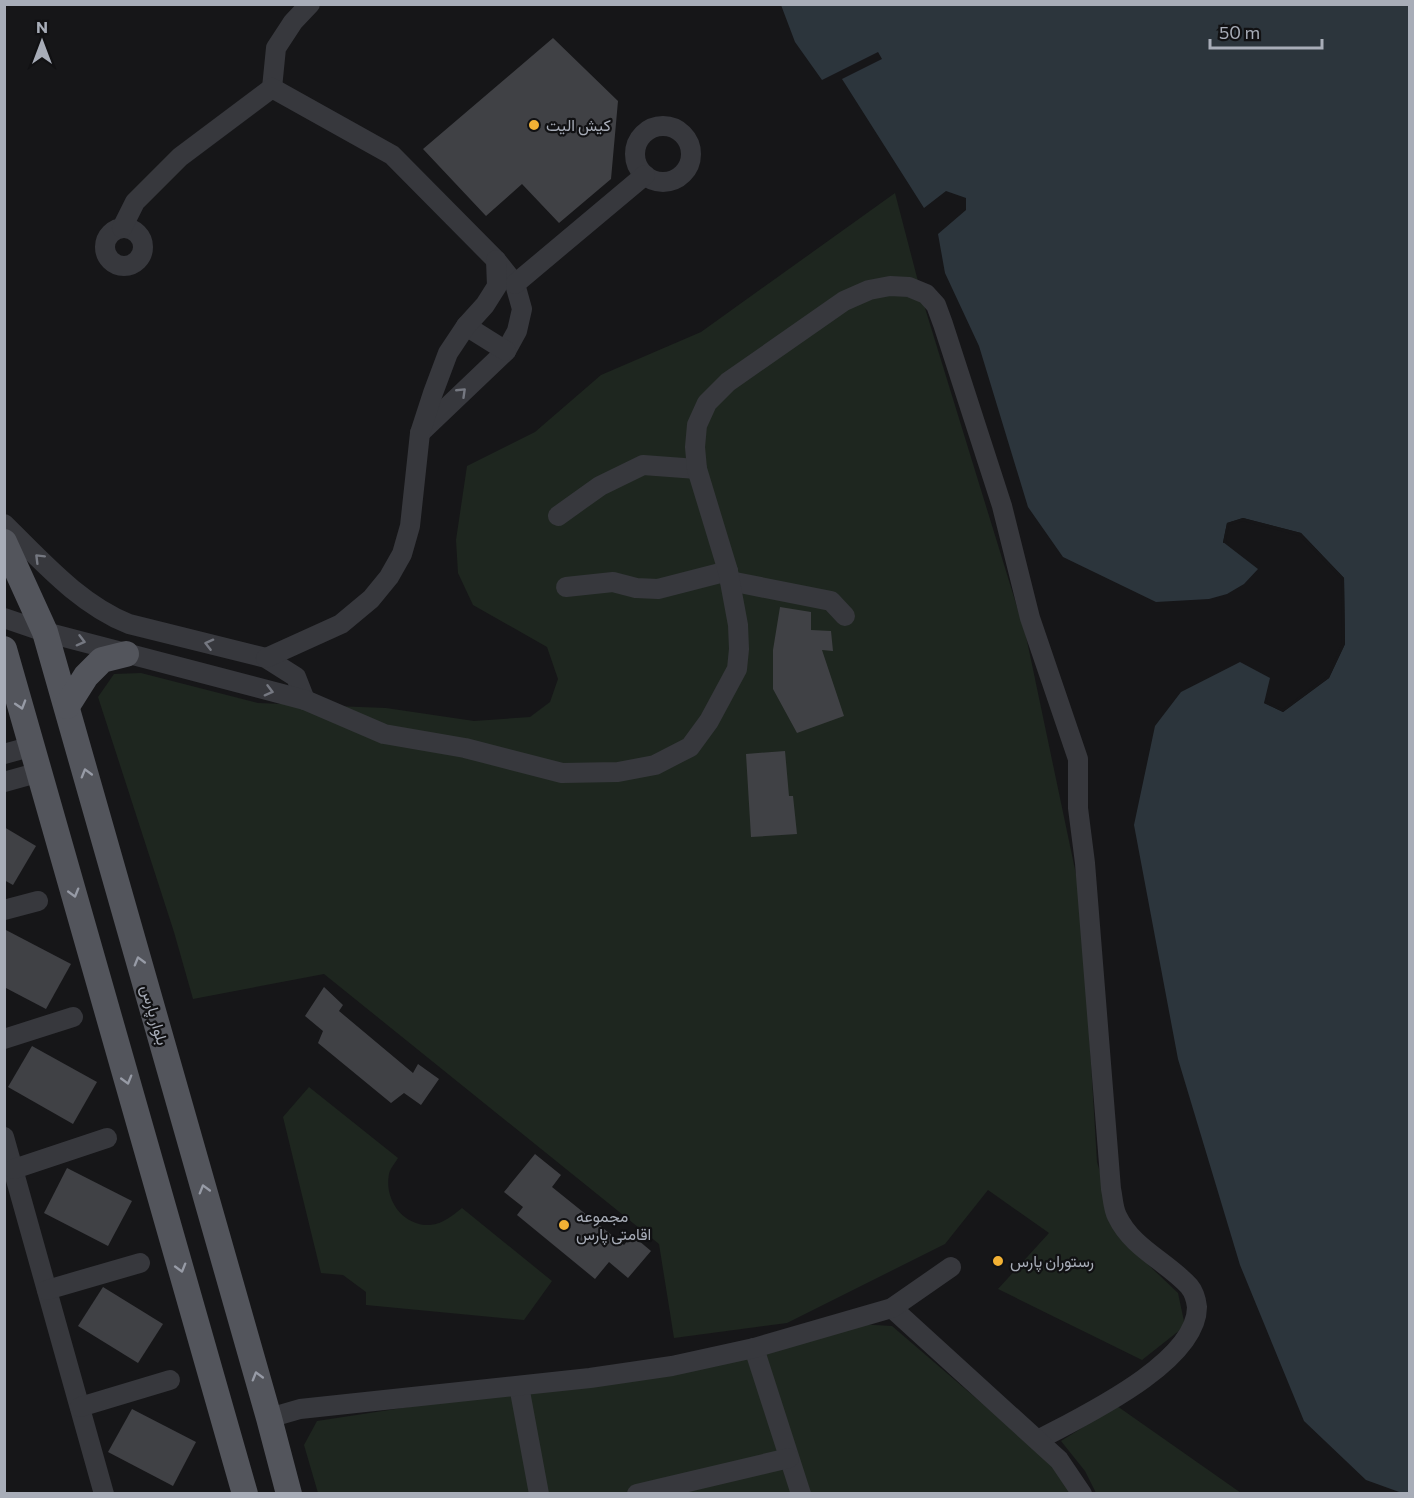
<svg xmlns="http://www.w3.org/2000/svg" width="1414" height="1498" font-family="Commissioner,Vazirmatn,sans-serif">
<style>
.green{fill:#1e261f}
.water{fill:#2c353c}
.pier{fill:#161618}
.building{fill:#404145}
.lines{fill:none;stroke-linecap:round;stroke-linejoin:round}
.minor{stroke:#37383d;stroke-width:20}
.major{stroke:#53555c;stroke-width:26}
.oneway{stroke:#757881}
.oneway2{stroke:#979ba6}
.poi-dot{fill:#f2b134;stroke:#111113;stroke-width:2}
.labels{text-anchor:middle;stroke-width:4.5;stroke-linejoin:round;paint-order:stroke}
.poi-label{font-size:16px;fill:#a8adb8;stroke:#111113;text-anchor:start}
.street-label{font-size:16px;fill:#a8adb8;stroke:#111113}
</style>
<rect width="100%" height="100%" fill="#161618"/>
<!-- green -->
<g class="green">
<polygon points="895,193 925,308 1026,636 1081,898 1097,1162 1119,1237 1178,1293 1185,1326 1142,1360 998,1289 1049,1233 988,1190 945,1244 787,1323 674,1338 659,1244 324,974 193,999 174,932 98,697 114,674 141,673 258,703 386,708 474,721 530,717 550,702 558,679 547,647 473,605 458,573 456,540 467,466 535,432 601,375 701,332"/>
<path d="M 309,1087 L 398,1158 C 395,1163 390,1169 389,1174 C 384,1200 403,1226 430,1225 C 443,1224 453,1215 462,1208 L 552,1281 L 524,1320 L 366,1305 L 366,1292 L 343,1275 L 321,1273 L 283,1117 Z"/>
<polygon points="857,1324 892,1326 1048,1460 1071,1493 318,1493 304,1445 317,1421 756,1354"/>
<polygon points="1117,1406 1241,1493 1096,1493 1085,1471 1061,1441"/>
</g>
<!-- water -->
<polygon class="water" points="781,5 1409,5 1409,1493 1402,1493 1366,1480 1304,1421 1240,1265 1178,1059 1134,825 1155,726 1181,692 1240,662 1270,678 1264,703 1283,712 1329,678 1345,644 1344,578 1301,533 1243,518 1227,523 1223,542 1258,569 1244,584 1227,594 1209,599 1156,602 1063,557 1028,507 979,346 945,273 938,234 966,210 966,198 946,191 924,208 842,79 882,59 878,52 822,80 795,42"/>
<!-- pier -->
<polygon class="pier" points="1243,518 1301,533 1344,578 1345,644 1329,678 1283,712 1264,703 1268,697 1267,702 1283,709 1327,676 1342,643 1341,579 1300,536 1243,521 1229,525 1226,541 1229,543 1223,543 1227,523"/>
<!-- building -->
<g class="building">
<polygon points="553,38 618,101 611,179 559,223 522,184 486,216 423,149"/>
<polygon points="780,607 811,612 811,630 831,631 833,651 822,650 844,716 797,733 773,689 773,650"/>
<polygon points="785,751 789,796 793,796 797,834 751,837 746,754"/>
<polygon points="4,827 36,846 13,885 4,880"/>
<polygon points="4,929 71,964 46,1009 4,987"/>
<polygon points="324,987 343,1005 339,1011 413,1073 418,1064 439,1079 421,1105 404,1093 391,1103 318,1043 323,1031 305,1016"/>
<polygon points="32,1046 97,1082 73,1124 8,1087"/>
<polygon points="535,1154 561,1175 552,1187 624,1245 632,1235 651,1251 628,1278 609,1262 595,1279 517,1215 523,1207 504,1192"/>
<polygon points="67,1168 132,1201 108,1246 44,1213"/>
<polygon points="103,1287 163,1324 138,1363 78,1326"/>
<polygon points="132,1409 196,1442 173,1486 108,1452"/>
</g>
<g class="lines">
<!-- minor -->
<g class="minor">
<polyline points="272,88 276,48 293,22 310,4"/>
<circle cx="663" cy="154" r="28"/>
<circle cx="124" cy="247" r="19"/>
<polyline points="122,228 135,202 180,157 272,88 392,155 496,260 515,284 522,309 517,331 506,351 420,433"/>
<polyline points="515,284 645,175"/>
<polyline points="466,326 506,351"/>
<polyline points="558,516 600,486 643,465 697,469"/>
<path d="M 4,524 C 42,561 79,604 129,624 L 266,658 L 296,677 L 305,700"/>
<polyline points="730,581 831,601 845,616"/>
<polyline points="566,587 613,582 636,588 658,589 728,571"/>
<path d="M 4,618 L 45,632 L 305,700 L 384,734 L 465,748 L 562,773 L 618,772 L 655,765 L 690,747 L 709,721 L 737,669 L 739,649 L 738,625 L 728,571 L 697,469 L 695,447 L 697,425 L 707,403 L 728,382 L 844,301 L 869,290 L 890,286 L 909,287 L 926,294 L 936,305 L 943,324 L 1002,506 L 1030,618 L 1078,759 L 1078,808 L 1085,863 L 1111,1189 C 1113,1198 1113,1208 1117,1216 C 1132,1248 1166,1261 1189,1286 C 1194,1292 1196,1298 1197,1307 C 1197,1363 1081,1417 1038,1440"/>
<polyline points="266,658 341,624 371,599 389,577 402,554 410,526 420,433 433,393 448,353 466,326 485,305 497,286 496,260"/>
<polyline points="4,754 33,746"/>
<polyline points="4,782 40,772"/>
<polyline points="4,910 38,901"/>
<polyline points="4,1039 73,1017"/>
<polyline points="4,1137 104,1494"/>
<polyline points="14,1169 107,1138"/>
<polyline points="47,1290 140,1263"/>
<polyline points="892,1308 1059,1460 1082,1494"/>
<polyline points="754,1348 801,1494"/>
<polyline points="519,1386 539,1494"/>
<polyline points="80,1407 170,1380"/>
<polyline points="269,1418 300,1409 590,1378 672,1366 754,1348 892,1308 951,1267"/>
<polyline points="637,1494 789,1458"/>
</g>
<!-- major -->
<g class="major">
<polyline points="4,542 45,632 269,1418 289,1494"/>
<polyline points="4,649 245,1494"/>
<polyline points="67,706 86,676 102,660 126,654"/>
</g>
</g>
<!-- one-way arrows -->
<defs><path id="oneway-chevron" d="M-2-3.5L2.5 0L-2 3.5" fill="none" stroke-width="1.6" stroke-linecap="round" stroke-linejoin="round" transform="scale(1.5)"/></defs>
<g class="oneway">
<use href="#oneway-chevron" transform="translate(462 392) rotate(-44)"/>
<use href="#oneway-chevron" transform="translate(39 558) rotate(-135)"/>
<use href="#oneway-chevron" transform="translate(81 641) rotate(15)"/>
<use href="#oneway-chevron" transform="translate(209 644) rotate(-166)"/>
<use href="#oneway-chevron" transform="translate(269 691) rotate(15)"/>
</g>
<g class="oneway2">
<use href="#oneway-chevron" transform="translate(21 705) rotate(73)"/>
<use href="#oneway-chevron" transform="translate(86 773) rotate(-106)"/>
<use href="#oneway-chevron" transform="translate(74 893) rotate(74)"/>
<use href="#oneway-chevron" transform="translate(139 961) rotate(-106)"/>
<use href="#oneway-chevron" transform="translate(127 1080) rotate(74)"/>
<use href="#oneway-chevron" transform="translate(204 1189) rotate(-106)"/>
<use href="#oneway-chevron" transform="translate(181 1268) rotate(74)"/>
<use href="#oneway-chevron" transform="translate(257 1376) rotate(-106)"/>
</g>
<!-- markers -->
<g class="poi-dot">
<circle cx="534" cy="125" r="6"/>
<circle cx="564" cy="1225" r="6"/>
<circle cx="998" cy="1261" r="6"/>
</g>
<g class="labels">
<!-- poi labels -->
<g class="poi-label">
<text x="546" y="131">کیش الیت</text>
<text x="576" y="1222">مجموعه<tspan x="576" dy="18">اقامتی پارس</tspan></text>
<text x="1010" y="1267">رستوران پارس</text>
</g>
<!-- street labels -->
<g class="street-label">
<text transform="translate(155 1015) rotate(74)" y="6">بلوار پارس</text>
</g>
</g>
<!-- border -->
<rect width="1414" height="1498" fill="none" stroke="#a8adb8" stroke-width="12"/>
<!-- north arrow -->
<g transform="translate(42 42)" stroke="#111113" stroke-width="4.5" paint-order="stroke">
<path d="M0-4.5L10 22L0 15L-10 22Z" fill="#a8adb8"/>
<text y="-9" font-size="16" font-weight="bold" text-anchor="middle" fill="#a8adb8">N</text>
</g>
<!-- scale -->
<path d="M1210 39v9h112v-9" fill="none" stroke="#a8adb8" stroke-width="3"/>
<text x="1219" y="39" font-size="18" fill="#a8adb8" stroke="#111113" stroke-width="4.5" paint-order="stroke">50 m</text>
</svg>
